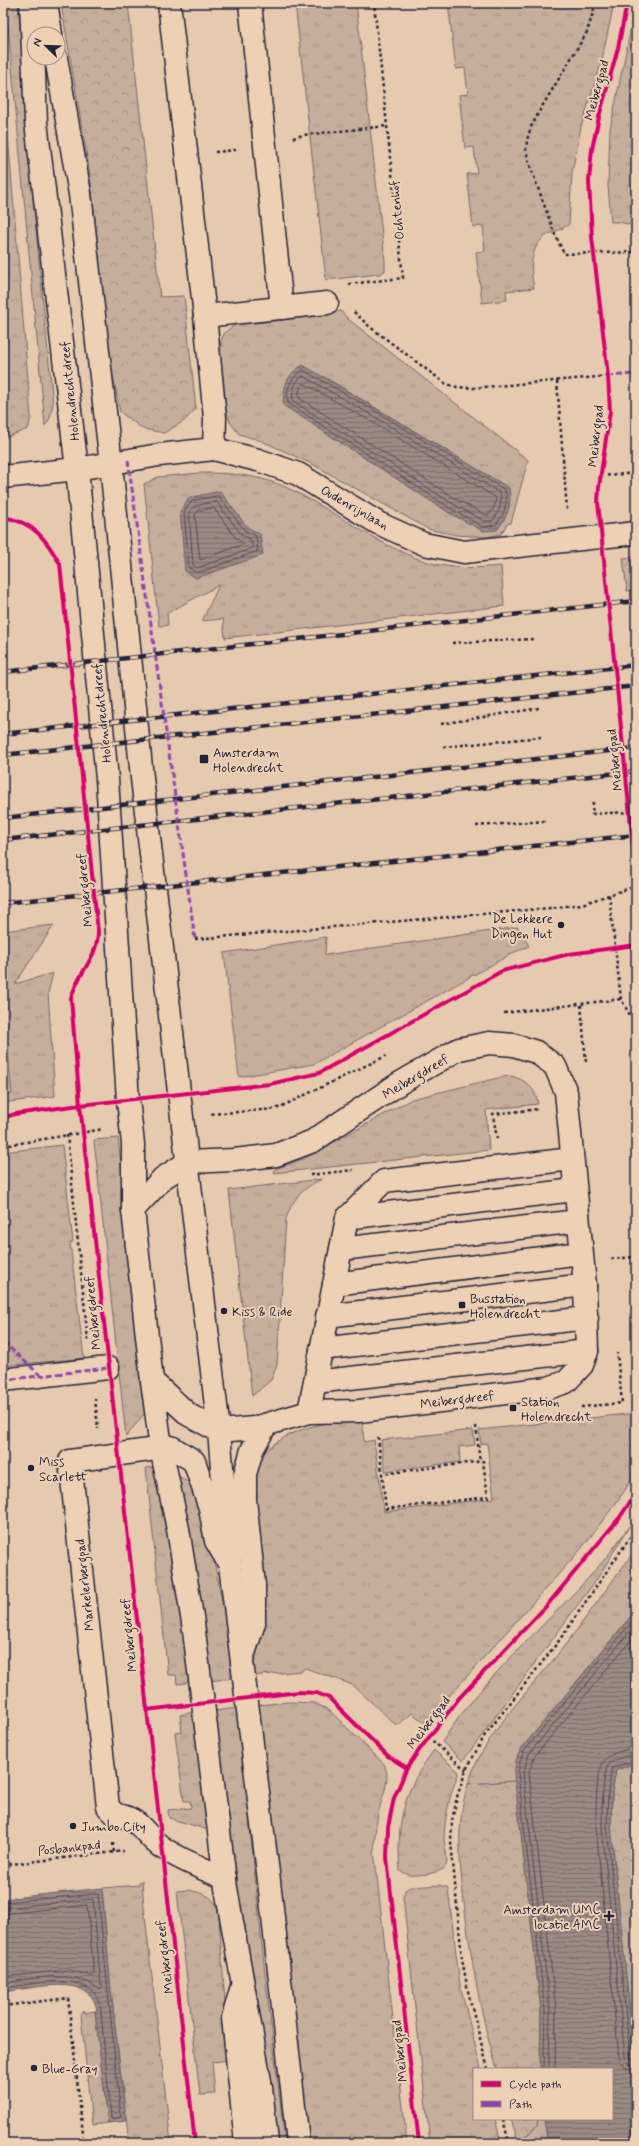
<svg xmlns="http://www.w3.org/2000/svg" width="639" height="2146" font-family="Mynerve,sans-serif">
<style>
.grass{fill:url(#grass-tufts);stroke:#74686c;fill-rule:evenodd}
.forest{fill:url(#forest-crowns);stroke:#74686c}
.garden{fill:#c6ae9c;stroke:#74686c}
.water{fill:url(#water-rules);stroke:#6b6066}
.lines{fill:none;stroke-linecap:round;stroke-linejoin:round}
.shore{stroke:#524b58;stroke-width:1}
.minor-casing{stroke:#22223b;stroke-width:25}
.major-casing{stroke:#22223b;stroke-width:25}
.path{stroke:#22223b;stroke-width:2.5;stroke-dasharray:3 3;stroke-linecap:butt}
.minor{stroke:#eed1b4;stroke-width:22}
.major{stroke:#eed1b4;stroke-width:22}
.rail-casing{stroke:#22223b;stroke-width:4.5}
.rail{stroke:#eed1b4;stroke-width:3;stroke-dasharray:9;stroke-linecap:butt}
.quiet{stroke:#8e44ad;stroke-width:3;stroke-dasharray:6 3;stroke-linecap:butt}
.cycleway-casing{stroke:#eed1b4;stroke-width:6}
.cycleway{stroke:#d6006c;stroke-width:4}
.poi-dot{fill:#22223b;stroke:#eed1b4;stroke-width:1.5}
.labels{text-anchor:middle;stroke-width:4;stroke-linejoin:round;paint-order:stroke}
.street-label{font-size:13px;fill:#22223b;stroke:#eed1b4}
.poi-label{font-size:13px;fill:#22223b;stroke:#eed1b4;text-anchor:start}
</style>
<defs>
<pattern id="grass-tufts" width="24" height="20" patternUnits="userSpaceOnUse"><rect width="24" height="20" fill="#c6ae9c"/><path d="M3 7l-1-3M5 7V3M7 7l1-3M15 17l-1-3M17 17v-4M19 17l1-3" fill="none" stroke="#aa9587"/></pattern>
<pattern id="forest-crowns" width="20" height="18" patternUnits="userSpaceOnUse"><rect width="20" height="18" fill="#c6ae9c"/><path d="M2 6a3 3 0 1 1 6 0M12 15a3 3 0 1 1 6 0" fill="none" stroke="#aa9587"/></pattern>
<pattern id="water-rules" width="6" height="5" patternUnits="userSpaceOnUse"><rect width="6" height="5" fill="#9b8983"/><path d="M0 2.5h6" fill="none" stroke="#7e706c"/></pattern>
</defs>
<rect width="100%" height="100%" fill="#e6caaf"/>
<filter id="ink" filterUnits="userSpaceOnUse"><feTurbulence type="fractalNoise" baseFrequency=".025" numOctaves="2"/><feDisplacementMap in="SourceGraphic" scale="8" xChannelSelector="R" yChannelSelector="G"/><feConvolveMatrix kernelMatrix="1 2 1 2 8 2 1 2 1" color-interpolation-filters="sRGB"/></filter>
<g filter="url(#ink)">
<!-- grass -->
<g class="grass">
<polygon points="6,3 18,3 33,199 53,404 50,418 45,426"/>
<polygon points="295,3 356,3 385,261 385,271 379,274 326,280"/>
<path d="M 448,3 L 614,3 L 601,64 L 581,127 L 572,172 L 569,224 C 562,230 554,231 547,235 C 529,247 530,270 534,288 L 506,291 L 507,300 L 482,303 L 476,252 L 485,251 L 483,226 L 473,227 L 467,174 L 477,173 L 474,147 L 465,148 L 459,95 L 468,94 L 465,68 L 456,69 Z"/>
<polygon points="636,3 636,227 620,222 611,222 608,185 610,129"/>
<path d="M 341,311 L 348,319 L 528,460 L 511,523 L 507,524 L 501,534 L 487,537 L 456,535 L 428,529 L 312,464 L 262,441 L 239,434 L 230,422 L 226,410 L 220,351 L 221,341 L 225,332 L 239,322 ZM 323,376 L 509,488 L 483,531 L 448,512 L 283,405 Z"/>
<path d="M 200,473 C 224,473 246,474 269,481 C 287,486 305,497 321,506 C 358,527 393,553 435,564 C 456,569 480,568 501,566 L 504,606 L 225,638 L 223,619 L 202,621 L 219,585 L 167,613 L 168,625 L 159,626 L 144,484 L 158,477 Z"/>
<polygon points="636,547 636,590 627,591 623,558 633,557 634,548"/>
<polygon points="54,925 15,984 53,973 48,993 55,1096 3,1103 3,931"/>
<polygon points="518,927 529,946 513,953 314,1064 239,1077 224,953 326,937 325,955"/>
<path d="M 510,1076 C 526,1079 536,1089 538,1104 L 486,1110 L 489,1150 L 274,1173 L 275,1169 L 303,1159 L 412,1099 L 502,1077 Z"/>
<polygon points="118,1138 148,1415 143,1415 126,1437 94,1140"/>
<polygon points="62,1145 73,1242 70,1243 84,1358 3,1366 3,1152"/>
<path d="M 322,1179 C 303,1188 292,1199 286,1219 L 277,1365 L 271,1380 L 252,1396 L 229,1190 Z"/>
<path d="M 636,1413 L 636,1473 L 619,1499 L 581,1549 L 425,1723 L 412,1713 L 397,1726 L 353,1685 L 305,1668 L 301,1671 L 252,1676 L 252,1668 L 264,1619 L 265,1601 C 263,1573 248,1487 257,1465 C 266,1443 293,1432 313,1426 C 328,1422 346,1422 362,1420 L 364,1442 L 374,1440 L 384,1512 L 494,1498 L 487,1443 L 481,1444 L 479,1430 Z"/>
<polygon points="473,1430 475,1445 459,1447 460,1462 385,1471 381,1440"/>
<polygon points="156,1467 169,1531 192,1682 177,1684 176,1675 168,1675 146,1468"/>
<polygon points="178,1477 180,1477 191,1484 202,1502 230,1640 234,1678 209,1681"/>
<path d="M 630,1525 L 599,1576 L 463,1761 L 442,1742 C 482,1679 541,1630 591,1575 C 605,1560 618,1542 630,1525 Z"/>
<path d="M 636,1549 L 636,1610 L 521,1749 L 516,1761 L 516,1781 L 468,1784 C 482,1737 527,1693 558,1654 C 585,1620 610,1584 636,1549 Z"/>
<path d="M 290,1702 L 315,1703 L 330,1711 L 384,1764 C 392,1780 381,1798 378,1815 C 375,1826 375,1839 374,1850 L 407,2143 L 306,2143 L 257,1705 Z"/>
<polygon points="237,1708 238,1709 265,1974 285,2143 278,2143 233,1871 214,1711"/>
<polygon points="194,1712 208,1830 169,1818 168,1810 191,1808 190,1801 184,1801 175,1733 182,1732 180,1715"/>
<path d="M 434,1750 L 459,1772 C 450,1793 445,1815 444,1838 C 444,1846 449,1858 446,1866 C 443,1873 417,1876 409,1875 C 406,1874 403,1872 400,1871 C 396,1822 404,1789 434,1750 Z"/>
<polygon points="142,1881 144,1907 171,2143 129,2143 111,1991 102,1888 139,1885 139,1882"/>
<polygon points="439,1885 447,1887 448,1889 460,1985 481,2069 474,2069 474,2119 495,2119 501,2143 430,2143 403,1897 405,1890 411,1887"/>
<path d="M 188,1890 C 206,1894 215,1895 219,1916 L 229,2060 L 212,2062 L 215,2094 L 200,2095 L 177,1891 Z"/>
<polygon points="84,2011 84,2013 95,2011 108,2123 92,2125 81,2015"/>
<polygon points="538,2119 544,2119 548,2143 518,2143 537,2126"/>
</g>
<!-- forest -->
<g class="forest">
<polygon points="61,3 128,3 160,297 184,296 196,409 184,421 164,433 143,429 120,412 109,355 91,181"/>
<polygon points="3,74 31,417 28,429 4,438"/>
<polygon points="636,1763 636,2074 611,1827 612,1792 616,1770"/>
<path d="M 516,1781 L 541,2011 L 540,2069 L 497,2069 C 481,2017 472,1965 465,1911 C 460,1868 455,1826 468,1784 Z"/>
<polygon points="511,2119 538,2119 537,2126 518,2142"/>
</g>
<!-- garden -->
<polygon class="garden" points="4,1013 12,1094 3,1095 3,1014"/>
<!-- water -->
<g class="water">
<path d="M 303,365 L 509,488 C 512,505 508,516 497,530 L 483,531 L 448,512 L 283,405 C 284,385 286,375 303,365 Z"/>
<polygon points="220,491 247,527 260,534 263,555 196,578 185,571 180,511 189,498"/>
<polygon points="636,1610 636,1763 616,1770 612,1792 611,1827 636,2074 636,2143 548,2143 544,2119 612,2119 612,2069 540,2069 541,2011 514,1773 516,1761 521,1749"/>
<path d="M 102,1888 L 111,1991 L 126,2121 L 108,2123 L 95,2011 L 97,2011 C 92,1971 31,1989 3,1992 L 3,1899 Z"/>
</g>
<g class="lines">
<!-- shore -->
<g class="shore">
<path d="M 303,370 L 372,409 L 505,490 C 509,503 504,514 496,525 L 483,527 L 450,508 L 288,403 C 285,390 291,377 303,370 Z"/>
<path d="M 303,376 L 370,414 L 500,493 C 503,503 499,513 492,521 L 484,521 L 453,504 L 293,401 C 291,392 295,380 303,376 Z"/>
<path d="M 303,383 L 367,419 L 495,497 C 497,503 493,510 489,515 L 486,515 L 456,499 L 299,398 L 299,391 Z"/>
<polygon points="219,496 244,530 256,536 258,551 197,573 189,568 184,512 192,501"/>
<polygon points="217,502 241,534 251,540 253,548 197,568 193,565 189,513 195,506"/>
<polygon points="214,508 235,537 244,544 200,560 195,515 198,511"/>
<path d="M 636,1748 C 627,1749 610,1753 605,1760 C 595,1772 596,1811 596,1827 L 619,2058 L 626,2068 L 636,2071"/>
<path d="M 636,1754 C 629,1755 614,1759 609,1764 C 602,1773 602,1814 602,1827 L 625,2057 L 629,2064 L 636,2065"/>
<polyline points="636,1760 612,1768 608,1791 607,1827 630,2056 632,2060 636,2060"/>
<path d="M 3,1902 L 98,1894 L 121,2117 L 113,2119 L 111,2117 L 100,2002 C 86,1969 31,1985 3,1988"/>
<path d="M 3,1908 L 93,1899 L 101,1987 L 99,1989 C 72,1968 34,1979 3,1983"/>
<polyline points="3,1914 87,1905 94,1974 92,1976 68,1970 3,1977"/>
<polyline points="544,2069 545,2011 518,1773 520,1762 524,1751 636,1617"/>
<polyline points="549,2069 550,2010 523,1773 529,1754 636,1624"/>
<polyline points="555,2069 556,2009 529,1773 534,1757 636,1634"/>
</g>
<!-- minor casing -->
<g class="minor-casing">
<g id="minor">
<polyline points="169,3 205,316 327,303"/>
<polyline points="250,3 282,308"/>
<polyline points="205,316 215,418 214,449"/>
<polyline points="3,477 77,469 159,455 214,449 258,460 298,474 378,523 424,544 464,552 636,533"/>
<polyline points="133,1210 163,1178 188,1162 234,1160 276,1155 313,1141 400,1083 459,1049 489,1043 514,1045 536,1052 555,1066 566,1092 585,1285 587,1351 582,1365 566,1382 548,1388 359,1411 309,1412 254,1428 219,1431 189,1415 152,1381"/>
<polyline points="347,1218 574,1190"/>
<polyline points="341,1249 578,1221"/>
<polyline points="334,1284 581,1253"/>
<polyline points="327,1316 585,1285"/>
<polyline points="321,1349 587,1318"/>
<polyline points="3,1380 108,1368"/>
<polyline points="315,1382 587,1351"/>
<polyline points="309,1412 347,1218 384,1181 572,1159"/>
<polyline points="242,1659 254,1623 254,1585 245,1500 245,1474 252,1450 266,1425"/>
<path d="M 225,1878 C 204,1869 182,1861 163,1848 C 144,1836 142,1818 116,1815 L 108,1807 L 70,1461 L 171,1447 L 194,1461 L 210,1508 L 216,1541 L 230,1565"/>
<polyline points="242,1986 233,2018 246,2143"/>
</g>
</g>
<!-- major casing -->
<g class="major-casing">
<g id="major">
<polyline points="31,3 36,122 77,469 107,779 128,1100 133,1144 133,1210 152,1381 161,1448 178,1529 193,1623 226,1888 261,2087 267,2143"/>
<polyline points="46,3 51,34"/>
<polyline points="56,58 80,194 111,464 142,778 219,1431 230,1565 269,1881 298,2143"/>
</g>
</g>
<!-- path -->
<g class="path">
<polyline points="596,3 587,32 540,110 531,127 527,140 526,149 529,163 554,232 564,254 636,252"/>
<polyline points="293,138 303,135 387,126"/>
<polyline points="215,152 236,150"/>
<polyline points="349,284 403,278 374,3"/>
<polyline points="354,312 370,327 446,384 457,387 474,388 608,376"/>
<polyline points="557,381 567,510"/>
<polyline points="601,476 636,473"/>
<polyline points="452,643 534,639"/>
<polyline points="441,724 539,708"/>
<polyline points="443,747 541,737"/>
<polyline points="593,802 592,814 629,812"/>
<polyline points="476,826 545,821"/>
<polyline points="609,895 621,999 636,1026"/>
<polyline points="195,939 551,908 582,904 636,886"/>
<polyline points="581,1005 586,1062"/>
<polyline points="504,1013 621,999"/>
<polyline points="211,1114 276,1109 386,1056"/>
<polyline points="67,1135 88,1341"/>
<polyline points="497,1139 493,1114 539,1109"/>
<polyline points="3,1146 103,1129"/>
<polyline points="310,1175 353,1170"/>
<polyline points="611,1259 636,1257"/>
<polyline points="95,1398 98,1429"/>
<polyline points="581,1407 622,1403 617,1353"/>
<polyline points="476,1426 480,1462"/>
<polyline points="378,1437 386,1509 488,1497 483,1461 382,1474"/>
<polyline points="428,1737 466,1770"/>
<polyline points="113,1843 114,1853"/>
<polyline points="3,1865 124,1851"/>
<polyline points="3,2006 68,1998 84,2143"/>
<polyline points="488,2069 469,1996 462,1959 451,1841 452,1821 457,1797 466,1770 485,1735 558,1642 636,1529"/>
<polyline points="503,2119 509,2143"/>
</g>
<!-- minor -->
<use href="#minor" class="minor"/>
<!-- major -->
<use href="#major" class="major"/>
<!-- rail casing -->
<g class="rail-casing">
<g id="rail">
<polyline points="3,672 636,601"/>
<polyline points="3,734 636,665"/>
<polyline points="3,755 636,686"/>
<polyline points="3,818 636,748"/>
<polyline points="3,840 636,771"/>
<polyline points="3,903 636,835"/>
</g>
</g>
<!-- rail -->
<use href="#rail" class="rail"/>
<!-- quiet -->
<g class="quiet">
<polyline points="608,376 636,374"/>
<polyline points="128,460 195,939"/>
<polyline points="3,1342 40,1375"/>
<polyline points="3,1380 108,1368"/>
</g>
<!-- cycleway casing -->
<g class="cycleway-casing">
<g id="cycleway">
<polyline points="627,3 618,48 599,117 592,149 589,181 592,237 608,376 610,411 599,487 598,502 636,875"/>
<path d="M 3,517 C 34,522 46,539 60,564 L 98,932 C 98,958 76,975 71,999 L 80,1105 L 195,2143"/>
<polyline points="3,1118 15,1114 80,1105 270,1084 319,1073 502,971 569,954 636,945"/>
<polyline points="146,1710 299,1692 317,1693 329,1698 388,1756 407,1768"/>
<polyline points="419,2143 387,1858 388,1827 394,1798 407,1768 417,1753 460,1697 549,1603 620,1517 636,1493"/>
</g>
</g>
<!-- cycleway -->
<use href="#cycleway" class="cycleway"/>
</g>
</g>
<!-- markers -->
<g class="poi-dot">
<rect x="199" y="754" width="10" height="10" rx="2"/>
<circle cx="561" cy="925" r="4"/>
<rect x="458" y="1301" width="8" height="8" rx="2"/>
<circle cx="224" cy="1311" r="4"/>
<rect x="509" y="1404" width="8" height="8" rx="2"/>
<circle cx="31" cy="1468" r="4"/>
<circle cx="73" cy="1826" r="4"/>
<path d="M607 1910h4v4h4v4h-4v4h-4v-4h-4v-4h4z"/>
<circle cx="34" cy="2068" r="4"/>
</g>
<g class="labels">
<!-- street labels -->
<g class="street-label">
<text transform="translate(596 90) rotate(-75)" y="5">Meibergpad</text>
<text transform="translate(396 210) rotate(-96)" y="5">Ochtenhof</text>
<text transform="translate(69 391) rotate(-96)" y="5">Holendrechtdreef</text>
<text transform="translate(595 436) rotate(-84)" y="5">Meibergpad</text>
<text transform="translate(355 507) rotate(30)" y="5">Oudenrijnlaan</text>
<text transform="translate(101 713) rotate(-96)" y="5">Holendrechtdreef</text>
<text transform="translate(614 760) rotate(-96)" y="5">Meibergpad</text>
<text transform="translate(84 890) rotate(-96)" y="5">Meibergdreef</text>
<text transform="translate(415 1076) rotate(-31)" y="5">Meibergdreef</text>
<text transform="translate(92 1313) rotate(-96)" y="5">Meibergdreef</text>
<text transform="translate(457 1399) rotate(-7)" y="5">Meibergdreef</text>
<text transform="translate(84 1585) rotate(-96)" y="5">Markelerbergpad</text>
<text transform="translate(128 1635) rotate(-96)" y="5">Meibergdreef</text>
<text transform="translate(428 1722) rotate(-53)" y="5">Meibergpad</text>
<text transform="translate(69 1847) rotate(-6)" y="5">Posbankpad</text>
<text transform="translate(164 1957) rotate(-97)" y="5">Meibergdreef</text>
<text transform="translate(399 2051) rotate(-96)" y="5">Meibergpad</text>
</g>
<!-- poi labels -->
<g class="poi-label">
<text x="213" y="757">Amsterdam<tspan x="213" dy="15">Holendrecht</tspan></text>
<text x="553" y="923" text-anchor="end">De Lekkere<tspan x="553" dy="15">Dingen Hut</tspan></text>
<text x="470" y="1303">Busstation<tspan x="470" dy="15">Holendrecht</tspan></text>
<text x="232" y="1316">Kiss &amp; Ride</text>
<text x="521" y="1406">Station<tspan x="521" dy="15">Holendrecht</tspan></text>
<text x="39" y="1466">Miss<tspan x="39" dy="15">Scarlett</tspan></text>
<text x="81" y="1831">Jumbo City</text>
<text x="600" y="1914" text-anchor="end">Amsterdam UMC<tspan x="600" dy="15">locatie AMC</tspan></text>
<text x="42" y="2073">Blue-Gray</text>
</g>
</g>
<!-- margin -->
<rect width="639" height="2146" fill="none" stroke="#eed1b4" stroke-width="16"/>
<rect x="8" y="8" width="623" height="2130" fill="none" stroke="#22223b" stroke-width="1.5" filter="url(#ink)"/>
<!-- legend -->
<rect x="473" y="2068" width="140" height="52" fill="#eed1b4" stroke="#9c8b84"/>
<rect x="481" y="2081" width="20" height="6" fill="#d6006c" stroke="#9c8b84"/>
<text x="509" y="2088" font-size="12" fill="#22223b">Cycle path</text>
<rect x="481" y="2101" width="20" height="6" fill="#8e44ad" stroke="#9c8b84"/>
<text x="509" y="2108" font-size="12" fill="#22223b">Path</text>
<!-- north arrow -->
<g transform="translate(46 46) rotate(293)"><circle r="19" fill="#eed1b4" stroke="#9c8b84"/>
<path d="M0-3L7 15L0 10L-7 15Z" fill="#22223b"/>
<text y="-6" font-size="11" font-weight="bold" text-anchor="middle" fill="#22223b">N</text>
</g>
</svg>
